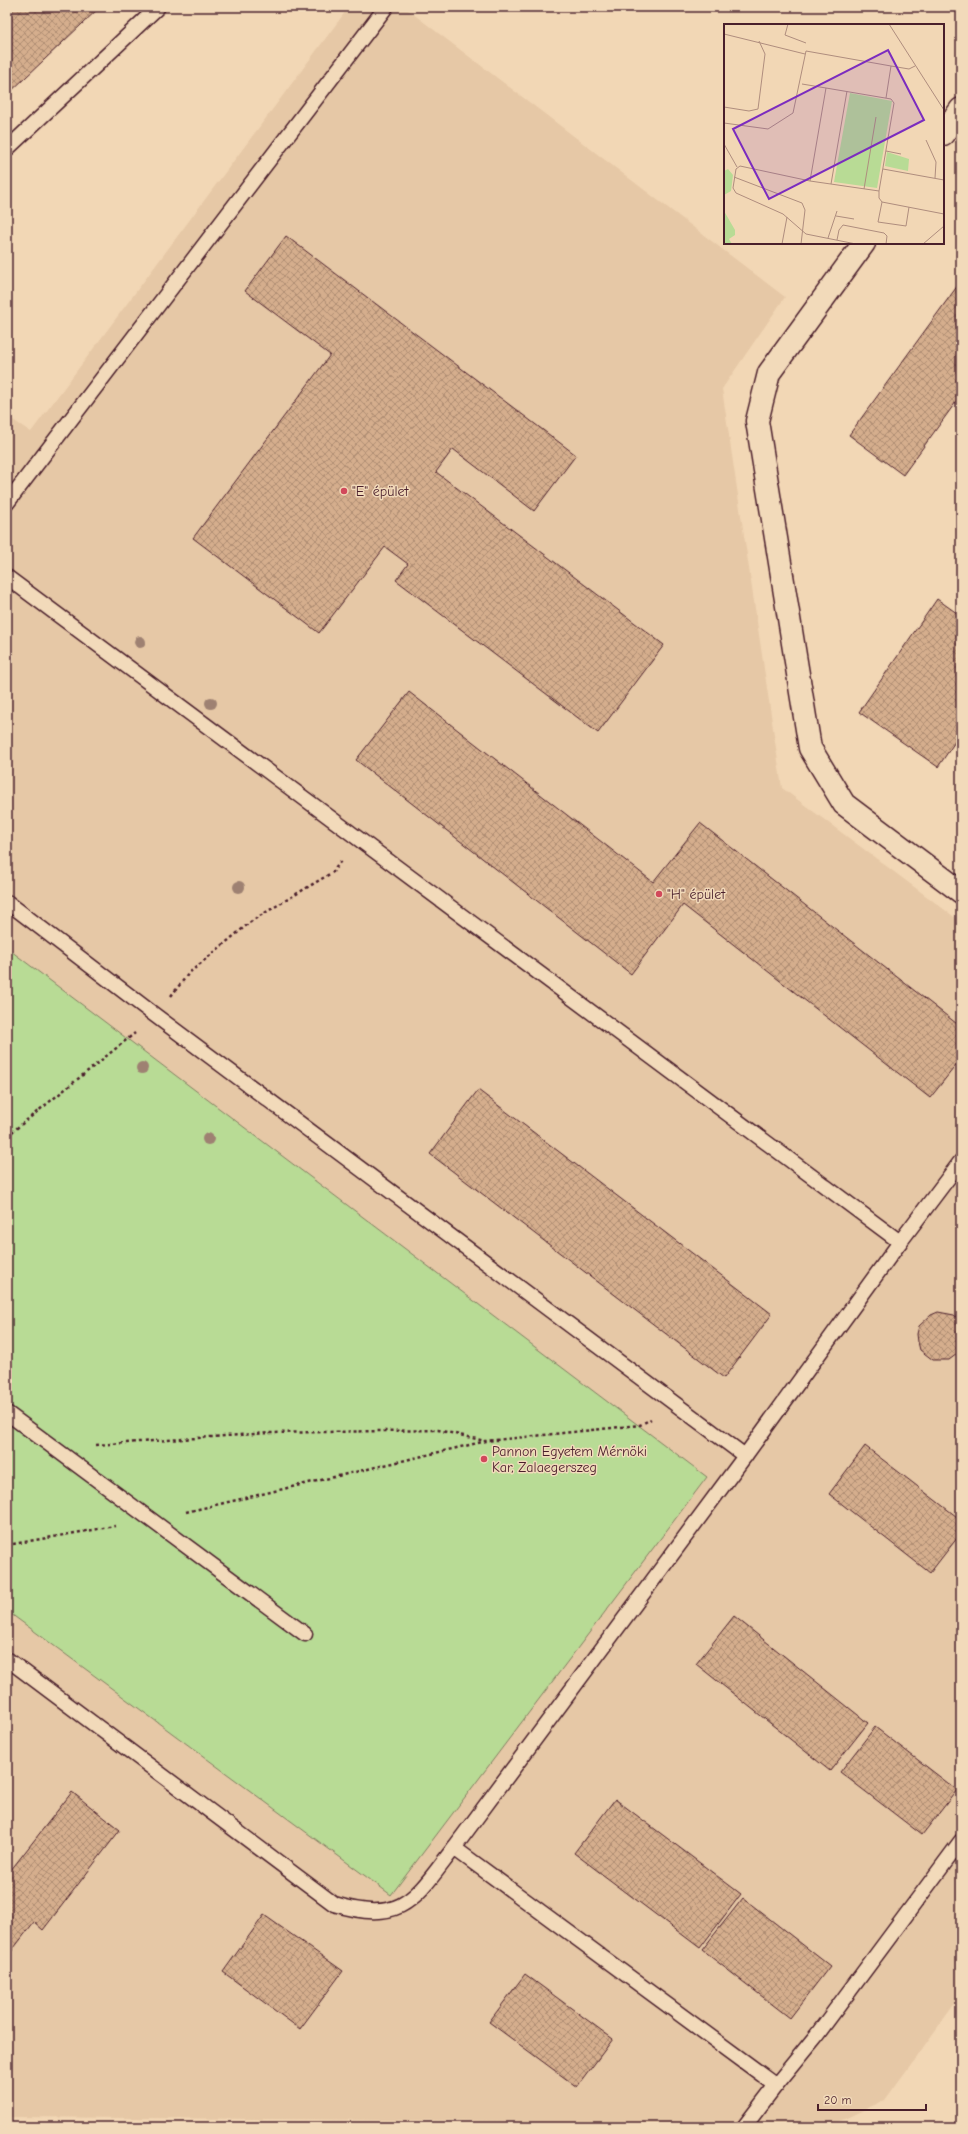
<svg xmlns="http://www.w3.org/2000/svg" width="968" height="2134" font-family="'Comic Neue',sans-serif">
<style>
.built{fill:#e6c8a6}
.grass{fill:#b8db95;stroke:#817d60}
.building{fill:url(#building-cross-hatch);stroke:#4a1f2b}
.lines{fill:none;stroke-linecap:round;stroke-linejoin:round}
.service-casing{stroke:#4a1f2b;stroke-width:17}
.minor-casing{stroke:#4a1f2b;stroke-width:25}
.path{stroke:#4a1f2b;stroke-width:2.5;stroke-dasharray:3 3;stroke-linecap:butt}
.service{stroke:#f2daba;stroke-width:14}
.minor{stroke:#f2daba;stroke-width:22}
.tree{fill:#9e8172}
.poi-dot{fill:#d1495b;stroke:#f2daba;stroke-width:1.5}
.labels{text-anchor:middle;stroke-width:3;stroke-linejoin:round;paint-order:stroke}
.poi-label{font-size:14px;fill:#4a1f2b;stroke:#f2daba;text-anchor:start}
.inset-road{fill:none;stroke:#af8d7e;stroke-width:1}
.view{fill:#7b2cbf;fill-opacity:0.15;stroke:#7b2cbf;stroke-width:2}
.inset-edge{fill:none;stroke:#4a1f2b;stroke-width:2}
</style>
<defs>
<pattern id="building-cross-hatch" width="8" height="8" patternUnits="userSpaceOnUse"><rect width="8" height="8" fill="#d5ae8d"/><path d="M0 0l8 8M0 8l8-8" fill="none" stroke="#af8d73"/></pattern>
</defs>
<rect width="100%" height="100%" fill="#f2d7b5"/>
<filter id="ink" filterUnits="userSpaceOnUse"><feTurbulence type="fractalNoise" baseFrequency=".025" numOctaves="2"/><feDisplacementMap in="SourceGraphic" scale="8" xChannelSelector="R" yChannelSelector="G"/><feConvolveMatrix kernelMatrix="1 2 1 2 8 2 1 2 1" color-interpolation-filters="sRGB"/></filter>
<g filter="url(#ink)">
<!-- built -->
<polygon class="built" points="349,7 404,7 785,297 722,389 782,788 961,922 961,1995 885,2100 827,2127 624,2127 504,2121 7,2117 7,416 31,432"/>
<!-- grass -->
<polygon class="grass" points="7,948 707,1477 391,1895 7,1611"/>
<!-- building -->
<g class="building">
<polygon points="7,7 100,7 7,95"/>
<polygon points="740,7 769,7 740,10"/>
<polygon points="286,236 576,455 534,511 453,449 436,472 664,645 598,733 396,580 408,564 385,547 319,633 193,538 330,355 245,291"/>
<polygon points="961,281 961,395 903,475 849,435"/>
<polygon points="937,599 961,616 961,733 938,767 859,712"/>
<polygon points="409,692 653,882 700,823 961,1027 961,1059 930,1098 683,905 631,974 356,760"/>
<polygon points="478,1090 772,1314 724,1378 430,1154"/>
<polygon points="938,1312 954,1315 961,1321 961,1351 949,1360 933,1360 920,1350 918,1342 917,1334 919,1326 931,1315"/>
<polygon points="865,1446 961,1520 961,1533 930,1573 829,1494"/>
<polygon points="734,1616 868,1723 830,1771 696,1664"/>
<polygon points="875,1727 957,1790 922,1835 840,1772"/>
<polygon points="72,1792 120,1830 43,1930 34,1922 7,1957 7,1875"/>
<polygon points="615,1799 741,1894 700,1948 574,1853"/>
<polygon points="743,1898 830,1966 790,2018 702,1950"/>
<polygon points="264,1915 343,1971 300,2029 223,1972"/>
<polygon points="525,1974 613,2039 577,2087 489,2022"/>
</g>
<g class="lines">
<!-- service casing -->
<g class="service-casing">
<g id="service">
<polyline points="7,149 158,7"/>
<polyline points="7,503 386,7"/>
<path d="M 7,577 L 900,1242 L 745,1456 L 454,1848 C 415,1898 404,1925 334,1904 L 7,1659"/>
<polyline points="7,902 156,1016 745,1456"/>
<polyline points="900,1242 961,1161"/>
<polyline points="7,1413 305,1634"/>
<polyline points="454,1848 776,2085 744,2127"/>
<polyline points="776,2085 816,2036 961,1841"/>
</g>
</g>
<!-- minor casing -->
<g class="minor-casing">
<g id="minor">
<polyline points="943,134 961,109"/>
<polyline points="864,243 769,373 757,421 810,748 844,804 961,892"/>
</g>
</g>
<!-- path -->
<g class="path">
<polyline points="171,996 189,973 253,920 333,872 342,859"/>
<polyline points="7,1136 135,1033"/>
<polyline points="96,1445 269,1433 438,1430 485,1441"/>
<polyline points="186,1512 486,1441 640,1425 651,1419"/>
<polyline points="7,1545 115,1526"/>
</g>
<!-- service -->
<use href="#service" class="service"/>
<!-- minor -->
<use href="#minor" class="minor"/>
</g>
<!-- trees -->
<g class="tree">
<circle cx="140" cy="642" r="6"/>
<circle cx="211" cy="703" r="6"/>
<circle cx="239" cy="887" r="6"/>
<circle cx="142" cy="1068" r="6"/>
<circle cx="208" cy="1139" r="6"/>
</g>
</g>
<!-- markers -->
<g class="poi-dot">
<circle cx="344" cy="491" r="4"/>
<circle cx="659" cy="894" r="4"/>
<circle cx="484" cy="1459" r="4"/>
</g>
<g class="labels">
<!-- poi labels -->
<g class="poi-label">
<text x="352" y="496">"E" épület</text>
<text x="667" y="899">"H" épület</text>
<text x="492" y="1456">Pannon Egyetem Mérnöki<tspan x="492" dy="16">Kar, Zalaegerszeg</tspan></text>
</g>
</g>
<!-- overview -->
<g transform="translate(724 24)">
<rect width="220" height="220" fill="#f2d7b5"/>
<path d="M 126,69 L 168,77 L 153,164 L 110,158 Z" fill="#b8db95"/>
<path d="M 4,145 L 9,151 L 7,167 L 0,171 L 0,147 ZM 0,187 L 11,206 L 11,211 L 5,215 L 8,220 L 0,220 Z" fill="#b8db95"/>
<path d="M 163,128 L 185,135 L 184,147 L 161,142 Z" fill="#b8db95"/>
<path class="inset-road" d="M 64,0 L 61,11 L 82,19M 165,0 L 220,86M 0,10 L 81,30M 78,60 L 102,64M 102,64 L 167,75 L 170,79 L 155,167 L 86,157 ZM 162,74 L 167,42 L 185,45 L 191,42M 0,83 L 25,87 L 34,85 L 41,30 L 35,17M 0,99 L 44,105 L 69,89 L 82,27 L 167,42M 202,116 L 212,138 L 211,154M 0,120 L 13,143M 162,127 L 177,130M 159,145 L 220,156M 10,153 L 78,179 L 81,186 L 77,220M 86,157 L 16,142 L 12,145 L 9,164 L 12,169 L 59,190 L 82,210 L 132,220M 107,160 L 123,67M 140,165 L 152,93M 155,167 L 155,174 L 158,178 L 220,190M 158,178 L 154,198 L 182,202 L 185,183M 112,192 L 130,195M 104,214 L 113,187M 113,216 L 115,206 L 119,201 L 160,209 L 163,212 L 162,220M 58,220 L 63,193M 199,220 L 220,202"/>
<path class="view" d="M 164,26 L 200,96 L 45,175 L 9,105 Z"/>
<rect width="220" height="220" class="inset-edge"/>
</g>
<!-- margin -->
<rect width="968" height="2134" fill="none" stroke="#f2daba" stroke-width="24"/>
<rect x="12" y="12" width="944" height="2110" fill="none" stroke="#4a1f2b" stroke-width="1.5" filter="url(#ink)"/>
<!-- scale -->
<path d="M818 2104v6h108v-6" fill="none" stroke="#4a1f2b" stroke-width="2"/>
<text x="824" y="2104" font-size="12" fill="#4a1f2b" stroke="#f2daba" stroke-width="3" paint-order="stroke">20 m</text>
</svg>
